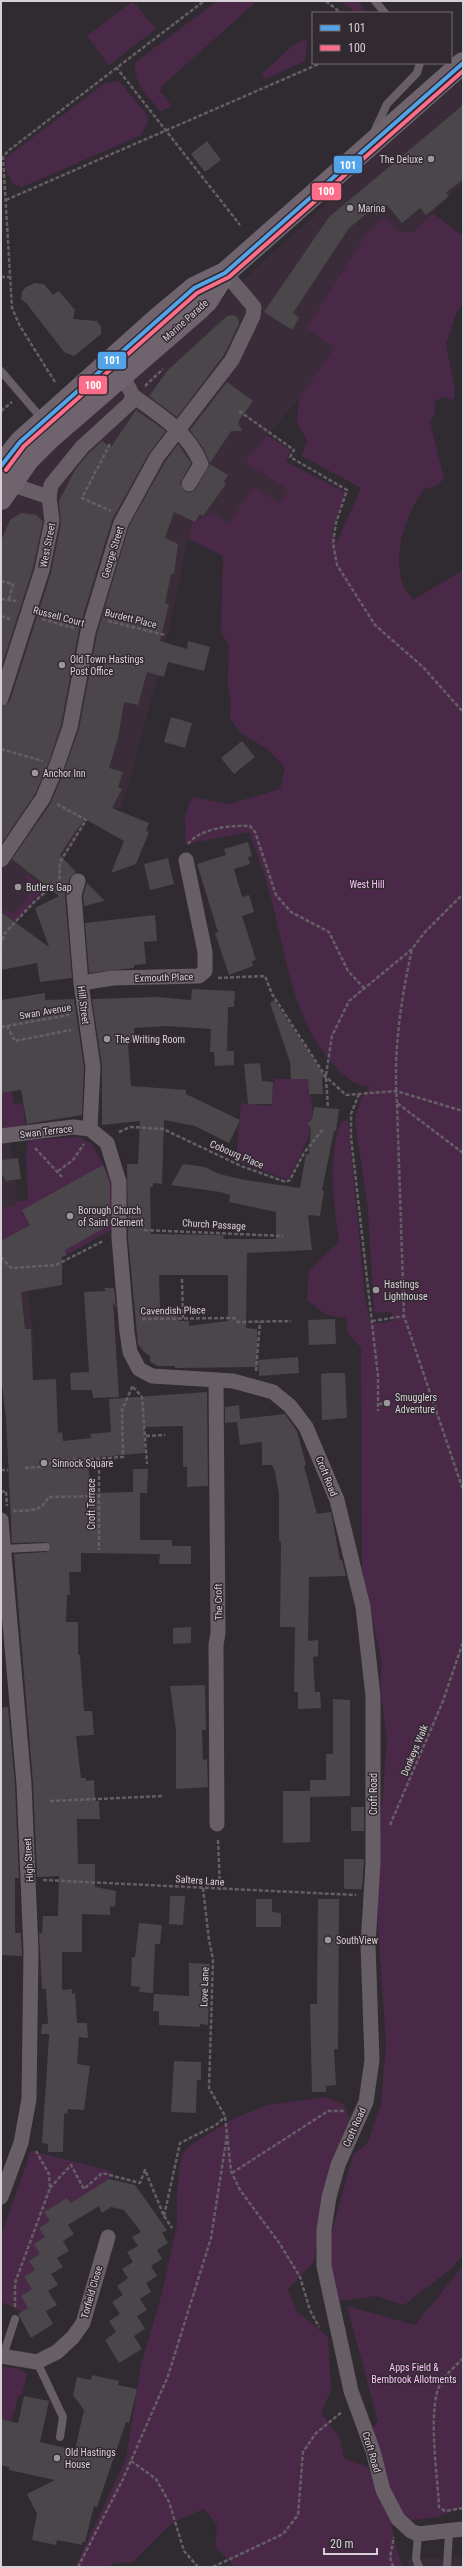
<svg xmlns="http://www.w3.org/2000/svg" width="464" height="2568" font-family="'Roboto Condensed',sans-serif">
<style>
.built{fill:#3a2d39}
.green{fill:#4a2948}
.building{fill:#4a464a;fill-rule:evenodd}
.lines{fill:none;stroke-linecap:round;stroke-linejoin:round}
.path{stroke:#655f65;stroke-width:2.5;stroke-dasharray:4 2;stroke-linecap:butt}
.lane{stroke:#675e66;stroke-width:8}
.street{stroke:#675e66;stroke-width:15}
.highway{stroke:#6f636e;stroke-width:22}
.bus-1-casing{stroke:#322931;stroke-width:7}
.bus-2-casing{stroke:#322931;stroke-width:7}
.bus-1{stroke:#53a3e8;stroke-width:4}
.bus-2{stroke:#fb6d88;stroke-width:4}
.poi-dot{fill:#9d979c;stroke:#322931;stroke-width:1.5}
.labels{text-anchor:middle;stroke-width:3;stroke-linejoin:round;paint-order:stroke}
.poi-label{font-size:10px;fill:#d7d1d6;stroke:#322931;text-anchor:start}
.street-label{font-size:10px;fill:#d7d1d6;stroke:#322931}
.park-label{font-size:10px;fill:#f9c3f5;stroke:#322931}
.line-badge{stroke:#322931;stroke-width:1.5}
.badge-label{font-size:11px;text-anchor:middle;font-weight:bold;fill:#fff}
</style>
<rect width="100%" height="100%" fill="#302b30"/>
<!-- built -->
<g class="built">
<polygon points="463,79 463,182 413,232 366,234 306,328 334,348 299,398 245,462 288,490 280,504 228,524 192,522 162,661 122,807 88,821 62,861 63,880 16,922 1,942 1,516 20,480 303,226 380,151"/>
<polygon points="1,1068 35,1350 1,1355"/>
<polygon points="463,2556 463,2567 409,2567 406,2559 448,2559"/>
</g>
<!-- green -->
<g class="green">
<polygon points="133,1 156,29 109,65 87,36"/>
<path d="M 217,1 L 257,1 L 164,84 L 160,91 L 172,106 L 160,111 C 148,96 131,81 136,62 Z"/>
<polygon points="340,1 357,1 367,13 356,13"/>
<polygon points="304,39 307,43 305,61 265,79 262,74 291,47"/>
<polygon points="119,81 147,115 148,122 141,135 27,185 21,187 13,184 5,167 7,157 104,84"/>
<path d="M 433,213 L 463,236 L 463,304 L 457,311 L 446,344 L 455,390 L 454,400 L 442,397 L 434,402 L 435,413 L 430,421 L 444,479 L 436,486 L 424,489 C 406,515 393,550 402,582 C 403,588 410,594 413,600 L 463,570 L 463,2255 L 451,2269 L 404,2305 L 376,2296 L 339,2301 L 326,2253 L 353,2155 L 367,2144 L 381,2105 L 386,2043 L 377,1913 L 382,1804 L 387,1740 L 380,1685 L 382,1663 L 362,1570 L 361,1348 L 348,1333 L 346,1318 L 326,1315 L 307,1300 L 309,1270 L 339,1242 C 334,1201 327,1161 341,1122 L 348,1120 L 365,1298 L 371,1324 L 394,1321 L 391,1312 L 374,1313 L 368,1210 L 355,1120 L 361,1097 L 370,1087 C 354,1085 348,1079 337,1068 C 289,1019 286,946 267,884 C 262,866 255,849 249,832 L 186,844 L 185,816 L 192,797 L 229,804 L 280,789 L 285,768 L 268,749 L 242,734 L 230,719 L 231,702 L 228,686 L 229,645 L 221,633 L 223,556 L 189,539 L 192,522 L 214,513 L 228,524 L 253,487 L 280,503 L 288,490 L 245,462 L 267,435 L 290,450 L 286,462 L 345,492 L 332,531 L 337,542 L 361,488 L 302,456 L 307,440 L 297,423 L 299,398 L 334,348 L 306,328 L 366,234 L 385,217 L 399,232 L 413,232 Z"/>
<polygon points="25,873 44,888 15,921 1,911 1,907 13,915 31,892 35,889 34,884 27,883"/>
<path d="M 274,1079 L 308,1079 L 309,1094 L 311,1094 C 316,1134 305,1145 288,1180 L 236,1161 L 241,1103 L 272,1106 Z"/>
<polygon points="12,1091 14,1104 23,1103 25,1125 1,1130 1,1093"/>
<polygon points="80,1137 92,1144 114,1184 113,1229 52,1263 1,1242 1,1208 16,1206 16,1201 28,1200 26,1155 28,1140"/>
<polygon points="326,2097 344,2104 350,2120 327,2183 314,2262 288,2289 297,2311 328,2337 331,2390 321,2413 339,2436 344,2458 368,2467 391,2521 395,2544 403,2567 235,2567 215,2546 217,2525 204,2509 173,2522 133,2562 115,2563 108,2567 75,2567 126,2459 141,2365 161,2297 177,2225 177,2191 181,2157 189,2146 231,2120 267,2105"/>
<polygon points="31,2151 112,2171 109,2179 72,2205 67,2198 44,2212 50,2221 39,2228 45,2237 40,2254 29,2261 35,2270 24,2277 32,2289 28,2308 21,2312 10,2305 1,2302 1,2236"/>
<polygon points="463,2266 463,2508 436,2517 410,2521 395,2507 370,2431 378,2421 347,2306 415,2325"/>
<polygon points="1,2366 20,2369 27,2374 22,2395 19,2395 11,2421 1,2419"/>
</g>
<!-- building -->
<g class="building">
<polygon points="463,105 463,179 446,193 449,196 426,215 420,208 402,223 387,205 376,215 371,210 349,228 293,313 299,318 292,330 264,312 329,217"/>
<polygon points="207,141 221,160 205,172 191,154"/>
<polygon points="35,283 44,284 53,295 59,291 75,310 73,319 97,321 101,327 101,334 74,356 64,352 27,304 21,299 22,292 26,287"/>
<polygon points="233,315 238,318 239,324 224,355 177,417 149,396 168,370 227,316"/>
<polygon points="227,382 253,401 238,422 242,431 231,431 210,463 203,448 190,430"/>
<polygon points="136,410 166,431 149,453 112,520 79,629 61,725 49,762 35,794 1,844 1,707 10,701 51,573 61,523 59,501 75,470 89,453 102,441 111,447"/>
<polygon points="178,444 191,463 180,483 184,491 189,493 196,489 210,464 228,475 224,482 226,484 203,516 200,514 195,522 174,512 165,538 178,544 174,574 171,574 165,603 169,604 160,641 187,649 188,641 210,647 204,671 168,662 164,677 147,672 138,705 124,702 118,738 109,768 123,772 118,787 122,789 112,808 149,823 146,831 149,832 136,864 111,873 124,841 85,819 73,835 60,855 76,872 70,878 65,895 72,978 40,982 37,963 1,970 1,912 49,947 35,908 59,896 12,859 51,803 65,768 79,729 97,634 129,526 165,462"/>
<polygon points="21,513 36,515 43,521 33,568 1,668 1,541 10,520"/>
<polygon points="171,717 192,723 185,748 164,742"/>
<polygon points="242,741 255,757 234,774 221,758"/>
<polygon points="248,842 252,856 248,857 250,864 234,869 242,897 249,895 254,912 242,916 256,960 252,961 253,966 229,975 215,933 218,932 197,864 226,855 224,849"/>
<polygon points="168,858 174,884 150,890 144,864"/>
<polygon points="87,883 105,901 84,906 83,896"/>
<polygon points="155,915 157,941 144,942 146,964 134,965 134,968 89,973 85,923"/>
<path d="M 192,989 L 235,991 L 234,1007 L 228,1007 L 227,1051 L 234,1051 L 234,1065 L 215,1066 L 214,1052 L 210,1052 L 211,1029 L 167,1026 L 134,1028 L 135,1042 L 128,1043 L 131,1086 L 186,1090 L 186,1094 L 240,1120 L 229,1143 L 195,1126 L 164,1120 L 162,1184 L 153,1183 L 153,1187 L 150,1187 L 151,1234 L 223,1235 L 224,1239 L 276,1239 L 276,1212 L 229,1202 L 230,1195 L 220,1192 L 171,1185 L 183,1164 L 205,1167 L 219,1174 L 245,1180 L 300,1188 L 306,1154 L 309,1154 L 311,1128 L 307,1123 L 312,1120 L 314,1107 L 339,1109 L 336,1131 L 334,1131 L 322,1190 L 324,1191 L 320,1216 L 308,1215 L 312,1250 L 247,1253 L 246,1328 L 257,1329 L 257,1367 L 175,1368 L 175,1366 L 158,1366 L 150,1362 L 150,1356 L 144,1352 L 138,1344 L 128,1238 L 127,1164 L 138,1164 L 140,1121 L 102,1125 L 102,1066 L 92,999 L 158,997 L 191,1000 ZM 159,1275 L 228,1275 L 228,1321 L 189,1326 L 189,1321 L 179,1321 L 177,1308 L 160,1308 Z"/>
<polygon points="45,993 45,1000 74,999 84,1067 82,1115 27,1124 21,1090 1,1093 1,1000"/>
<polygon points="274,1000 326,1078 322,1078 323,1094 309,1094 308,1079 291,1079 290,1062 270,1003"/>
<polygon points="260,1063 262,1081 273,1082 272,1104 248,1104 244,1064"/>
<polygon points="18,1158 21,1179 6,1181 1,1172 1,1160"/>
<polygon points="103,1165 110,1183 110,1225 65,1250 66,1256 62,1256 62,1285 21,1292 25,1329 31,1329 33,1380 56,1379 58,1433 62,1432 63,1441 91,1438 90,1434 111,1432 109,1399 207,1392 208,1486 187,1487 187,1467 183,1467 183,1426 144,1427 145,1453 88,1458 90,1493 133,1492 133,1469 148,1469 147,1493 140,1493 140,1540 172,1540 172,1546 191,1546 191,1564 159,1564 160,1554 81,1553 81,1572 69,1572 70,1595 67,1595 66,1622 78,1622 78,1655 80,1655 84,1711 92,1711 94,1735 76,1736 81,1778 86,1778 86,1781 94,1780 95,1801 99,1801 100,1819 77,1819 78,1864 95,1864 95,1887 116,1891 115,1907 110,1906 110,1915 82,1914 82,1952 62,1952 62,1990 72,1989 72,1994 75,1993 77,2023 87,2023 88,2038 79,2037 77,2064 90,2066 84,2110 68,2109 67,2114 64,2113 63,2152 48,2152 48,2144 42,2143 49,2038 49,2034 41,2034 42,2024 48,2024 46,1989 42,1989 39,1933 42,1933 43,1916 58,1916 59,1876 37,1877 33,1783 14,1554 46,1552 51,1547 46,1542 12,1543 6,1418 1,1376 1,1241 30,1225 22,1210"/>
<polygon points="104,1288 114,1288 116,1308 113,1302 119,1397 93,1398 92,1390 71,1390 70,1373 89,1372 84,1292 106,1291"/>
<polygon points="335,1319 336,1344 309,1345 308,1320"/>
<polygon points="298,1357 299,1373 259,1376 258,1360"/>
<polygon points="329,1373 345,1373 347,1418 322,1420 321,1374"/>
<polygon points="239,1405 240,1419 285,1414 297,1431 306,1465 304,1466 317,1514 331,1512 340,1560 342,1560 346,1576 309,1577 308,1641 318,1640 318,1656 313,1657 315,1692 320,1692 321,1708 298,1709 298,1692 294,1692 295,1627 280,1627 281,1541 279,1541 279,1495 275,1472 272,1465 262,1465 262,1442 240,1445 237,1422 225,1423 225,1407"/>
<polygon points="191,1627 191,1643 173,1644 173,1628"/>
<polygon points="205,1685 206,1730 202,1730 203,1760 207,1759 208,1787 176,1789 176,1731 170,1686"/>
<polygon points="333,1699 350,1700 350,1796 310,1797 310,1842 283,1843 283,1791 310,1791 310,1780 326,1780 326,1754 333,1754"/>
<polygon points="8,1707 15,1785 19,1878 15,1878 15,1933 21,1933 22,1956 1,1955 1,1708"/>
<rect x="351" y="1807" width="13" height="24"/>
<polygon points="344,1859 364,1859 362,1889 344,1889"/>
<polygon points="170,1896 185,1896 183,1925 169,1924"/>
<polygon points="256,1899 272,1899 272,1912 281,1913 281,1927 256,1927"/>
<polygon points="318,1899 339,1899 338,2049 334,2049 336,2085 326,2086 326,2092 312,2092 310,2004 317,2004"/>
<polygon points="139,1923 162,1925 160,1944 155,1944 153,1993 139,1992 140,1987 131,1986 132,1957 135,1957"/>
<polygon points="189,1963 210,1964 208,2025 200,2024 200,2027 159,2025 159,2011 153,2011 154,1994 189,1996"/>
<polygon points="174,2061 201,2062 201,2080 197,2080 196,2113 171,2112"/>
<polygon points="109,2179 135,2185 167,2230 162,2233 168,2243 157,2250 162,2259 151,2266 157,2276 146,2283 151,2292 140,2299 147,2310 137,2316 145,2329 134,2336 142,2349 119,2363 105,2340 116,2332 109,2321 120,2314 112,2302 123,2295 117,2286 128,2278 122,2269 133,2262 127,2252 138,2246 132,2237 141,2232 124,2210 111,2207 102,2213 99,2206 68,2225 74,2234 63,2241 69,2251 57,2258 63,2267 51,2274 58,2285 48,2291 57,2305 46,2311 53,2324 31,2338 18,2314 28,2308 21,2296 32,2289 24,2277 35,2270 29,2261 40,2254 34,2244 45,2237 39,2228 50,2221 44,2212 67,2198 71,2203"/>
<polygon points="92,2375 119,2381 118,2385 137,2389 129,2423 126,2422 97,2507 94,2506 85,2542 82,2542 82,2545 57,2540 56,2545 32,2540 37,2514 27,2494 55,2480 9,2470 9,2467 1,2465 1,2419 18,2423 24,2396 49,2401 40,2442 75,2450 84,2410 73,2395 77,2377 91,2380"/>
</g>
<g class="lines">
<!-- path -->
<g class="path">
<polyline points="326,1 341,13"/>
<polyline points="116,67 240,225"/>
<polyline points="6,200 321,63"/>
<polyline points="1,277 10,277"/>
<polyline points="55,382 20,326 12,308 3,157 8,151 204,1"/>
<polyline points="145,386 163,369"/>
<polyline points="1,411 12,402"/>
<polyline points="239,411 294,450 290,457 347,490 336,523 333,543 337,565 375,625 423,667 463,712"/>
<polyline points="110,444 82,498 111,511"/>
<polyline points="1,581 13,584 9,599"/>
<polyline points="1,599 16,601"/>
<polyline points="1,616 10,619"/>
<polyline points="42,619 74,628"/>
<polyline points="108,621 165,635"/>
<polyline points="1,749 43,761"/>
<polyline points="57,804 86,820 60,862 59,885"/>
<path d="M 188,844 C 200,828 232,825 250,826 L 255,832 L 276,895 L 291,912 L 329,932 L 348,971 L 364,988"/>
<polyline points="1,946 4,934 34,902 52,886 59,884"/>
<polyline points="218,978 265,976 272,994 326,1077 346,1095 396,1091 463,1111"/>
<polyline points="7,1026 15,1041 71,1030"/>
<polyline points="1,1027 69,1015"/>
<polyline points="326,1075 332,1036 349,1001 412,949 425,932 463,894"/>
<polyline points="326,1078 328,1108"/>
<polyline points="359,1094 351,1114 351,1137 378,1376 378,1411"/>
<path d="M 397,1103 C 393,1052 401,999 412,949"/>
<polyline points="119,1132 130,1127 163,1129 241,1166 286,1182 290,1180 304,1153 323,1129"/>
<polyline points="35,1148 62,1177"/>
<polyline points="463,1153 397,1103 404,1316 463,1490"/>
<polyline points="58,1171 73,1160 84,1144"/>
<polyline points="144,1230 283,1236"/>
<polyline points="1,1257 11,1268 56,1265 103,1241"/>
<polyline points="182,1279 183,1318"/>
<polyline points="142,1319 234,1318 238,1322 291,1321"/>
<polyline points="372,1321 404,1316"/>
<polyline points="256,1371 260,1322"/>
<polyline points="133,1387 142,1397 147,1464"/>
<polyline points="379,1404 387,1403"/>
<polyline points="146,1436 165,1435"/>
<polyline points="99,1458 99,1550"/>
<polyline points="25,1468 39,1467 57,1461 123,1457 122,1410 133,1385"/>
<polyline points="1,1470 8,1470"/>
<polyline points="1,1492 6,1491 7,1506"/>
<path d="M 13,1511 C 26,1510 43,1513 48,1497 L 99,1496"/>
<polyline points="50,1801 164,1796"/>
<polyline points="390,1825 443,1701 463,1642"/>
<polyline points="218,1840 220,1890"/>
<polyline points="43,1880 356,1895"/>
<polyline points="203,1888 209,1940 213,1959 209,2088 225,2116 231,2171 240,2190 280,2244 300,2277 310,2310 319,2327"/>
<polyline points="232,2173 328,2111 344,2111"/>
<polyline points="50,2188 71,2165 84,2189 102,2173 140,2183 145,2170 164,2216 180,2143 216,2125 225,2117"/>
<polyline points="164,2216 172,2228"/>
<polyline points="15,2307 15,2283 50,2188 49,2174 36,2151"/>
<path d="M 463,2358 C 456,2366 447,2373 442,2381 C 426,2404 438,2478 439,2507 L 445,2511 L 463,2508"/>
<polyline points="131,2461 156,2479 169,2502 184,2551 198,2567"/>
<polyline points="78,2567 123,2479 168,2376 211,2238 227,2135"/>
<polyline points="213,2567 283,2534 298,2515 303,2452 316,2433 342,2412"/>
<polyline points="393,2567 390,2557 394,2537"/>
</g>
<!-- lane -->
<g class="lane">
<polyline points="375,1 385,13"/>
<polyline points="374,132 387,104 417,73 420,63"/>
<polyline points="1,371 43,420"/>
<polyline points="3,1549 46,1547"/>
<polyline points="3,2356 15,2319"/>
<polyline points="37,2362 63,2417 60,2437"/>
<polyline points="418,2534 416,2559 419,2567"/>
<polyline points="447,2567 449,2532"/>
</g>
<!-- street -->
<g class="street">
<path d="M 133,396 C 159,414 190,434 201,464 L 189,484"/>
<polyline points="1,478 10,484 49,497"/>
<polyline points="1,698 42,570 52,521 49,497 51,485 82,447 130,403 133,396 122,374"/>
<polyline points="1,860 43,798 57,765 70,727 88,632 121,523 157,457 232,360 253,316 254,307 225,273"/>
<polyline points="78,881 74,895 81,983 93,1067 90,1129"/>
<polyline points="81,983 113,978 199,976 205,971 205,952 186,860"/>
<polyline points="1,1136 73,1127 90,1129 107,1143 119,1182 119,1238 127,1332 130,1352 139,1369 152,1376 233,1381 273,1392 290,1406 306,1427 337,1500 363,1607 373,1696 373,1863 368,1945 372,2060 366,2102 338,2165 329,2197 324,2230 324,2266 351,2391 373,2451 383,2490 398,2519 411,2531 418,2534 463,2529"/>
<polyline points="216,1380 218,1633 216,1645 217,1824"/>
<polyline points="1,1520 24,1784 31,1950 29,2099 21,2143 1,2197"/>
<polyline points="1,2356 37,2362 57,2352 73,2337 83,2323 108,2237"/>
</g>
<!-- highway -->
<g class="highway">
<polyline points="1,466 20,442 158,318 194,288 225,273 463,63"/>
<polyline points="1,499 28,460 49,439 199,309 207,301 225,273"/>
</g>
<!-- bus-1 casing -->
<g class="bus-1-casing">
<polyline id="bus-1" points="1,466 20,442 194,288 225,273 463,63"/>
</g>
<!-- bus-2 casing -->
<g class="bus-2-casing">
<polyline id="bus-2" points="6,470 24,446 197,293 229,277 463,71"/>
</g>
<!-- bus-1 -->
<use href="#bus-1" class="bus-1"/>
<!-- bus-2 -->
<use href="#bus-2" class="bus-2"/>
</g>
<!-- markers -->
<g class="poi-dot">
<circle cx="431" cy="159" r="4"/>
<circle cx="350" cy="208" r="4"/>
<circle cx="62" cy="665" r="4"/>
<circle cx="35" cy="773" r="4"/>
<circle cx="18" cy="887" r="4"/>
<circle cx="107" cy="1039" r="4"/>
<circle cx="70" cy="1216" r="4"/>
<circle cx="376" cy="1290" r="4"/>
<circle cx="387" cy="1403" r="4"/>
<circle cx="44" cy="1463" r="4"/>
<circle cx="328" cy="1940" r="4"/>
<circle cx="57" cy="2458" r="4"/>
</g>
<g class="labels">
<!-- poi labels -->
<g class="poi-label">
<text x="423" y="163" text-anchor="end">The Deluxe</text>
<text x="358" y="212">Marina</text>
<text x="70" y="663">Old Town Hastings<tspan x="70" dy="12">Post Office</tspan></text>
<text x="43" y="777">Anchor Inn</text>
<text x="26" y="891">Butlers Gap</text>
<text x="115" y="1043">The Writing Room</text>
<text x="78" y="1214">Borough Church<tspan x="78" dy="12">of Saint Clement</tspan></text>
<text x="384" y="1288">Hastings<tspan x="384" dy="12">Lighthouse</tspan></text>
<text x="395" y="1401">Smugglers<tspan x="395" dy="12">Adventure</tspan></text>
<text x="52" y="1467">Sinnock Square</text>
<text x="336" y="1944">SouthView</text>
<text x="65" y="2456">Old Hastings<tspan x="65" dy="12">House</tspan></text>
</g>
<!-- street labels -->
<g class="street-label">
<text transform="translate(185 320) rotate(-42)" y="4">Marine Parade</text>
<text transform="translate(47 545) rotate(-79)" y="4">West Street</text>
<text transform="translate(112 552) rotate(-73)" y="4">George Street</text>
<text transform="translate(59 616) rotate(15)" y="4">Russell Court</text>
<text transform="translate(131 618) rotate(14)" y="4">Burdett Place</text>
<text transform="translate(164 977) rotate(-2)" y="4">Exmouth Place</text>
<text transform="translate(84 1005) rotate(83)" y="4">Hill Street</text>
<text transform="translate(45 1011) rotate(-10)" y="4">Swan Avenue</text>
<text transform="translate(46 1131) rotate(-7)" y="4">Swan Terrace</text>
<text transform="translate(237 1154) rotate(23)" y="4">Cobourg Place</text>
<text transform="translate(214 1224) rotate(3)" y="4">Church Passage</text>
<text transform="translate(173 1310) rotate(-1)" y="4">Cavendish Place</text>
<text transform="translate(327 1476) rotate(68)" y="4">Croft Road</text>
<text transform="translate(91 1504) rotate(-90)" y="4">Croft Terrace</text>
<text transform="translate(218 1602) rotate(-91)" y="4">The Croft</text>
<text transform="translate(414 1750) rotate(-67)" y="4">Donkeys Walk</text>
<text transform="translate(373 1794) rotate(-90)" y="4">Croft Road</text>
<text transform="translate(28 1860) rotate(-93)" y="4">High Street</text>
<text transform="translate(200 1880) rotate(4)" y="4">Salters Lane</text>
<text transform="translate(204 1987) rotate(-88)" y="4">Love Lane</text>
<text transform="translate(354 2127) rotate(-66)" y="4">Croft Road</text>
<text transform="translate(91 2292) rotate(-74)" y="4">Torfield Close</text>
<text transform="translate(372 2452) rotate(73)" y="4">Croft Road</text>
</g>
<!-- park labels -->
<g class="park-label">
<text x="367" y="888">West Hill</text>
<text x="414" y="2371">Apps Field &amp;<tspan x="414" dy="12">Bembrook Allotments</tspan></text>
</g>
</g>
<g class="line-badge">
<rect x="333" y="155" width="30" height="19" rx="4" fill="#53a3e8"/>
<rect x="311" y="182" width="31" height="19" rx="4" fill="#fb6d88"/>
<rect x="97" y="351" width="30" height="19" rx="4" fill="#53a3e8"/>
<rect x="78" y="375" width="30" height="20" rx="4" fill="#fb6d88"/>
</g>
<g class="badge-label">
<text x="348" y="169">101</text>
<text x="326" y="195">100</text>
<text x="112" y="364">101</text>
<text x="93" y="389">100</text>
</g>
<!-- border -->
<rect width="464" height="2568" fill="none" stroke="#d7d1d6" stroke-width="4"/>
<!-- legend -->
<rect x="312" y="12" width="140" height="52" fill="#322931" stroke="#746c73"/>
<rect x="320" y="25" width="20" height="6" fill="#53a3e8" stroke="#746c73"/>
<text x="348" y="32" font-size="12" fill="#d7d1d6">101</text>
<rect x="320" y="45" width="20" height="6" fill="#fb6d88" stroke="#746c73"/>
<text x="348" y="52" font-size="12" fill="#d7d1d6">100</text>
<!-- scale -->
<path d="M324 2548v6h53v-6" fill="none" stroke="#d7d1d6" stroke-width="2"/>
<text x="330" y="2548" font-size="12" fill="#d7d1d6" stroke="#322931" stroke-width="3" paint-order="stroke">20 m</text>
</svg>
